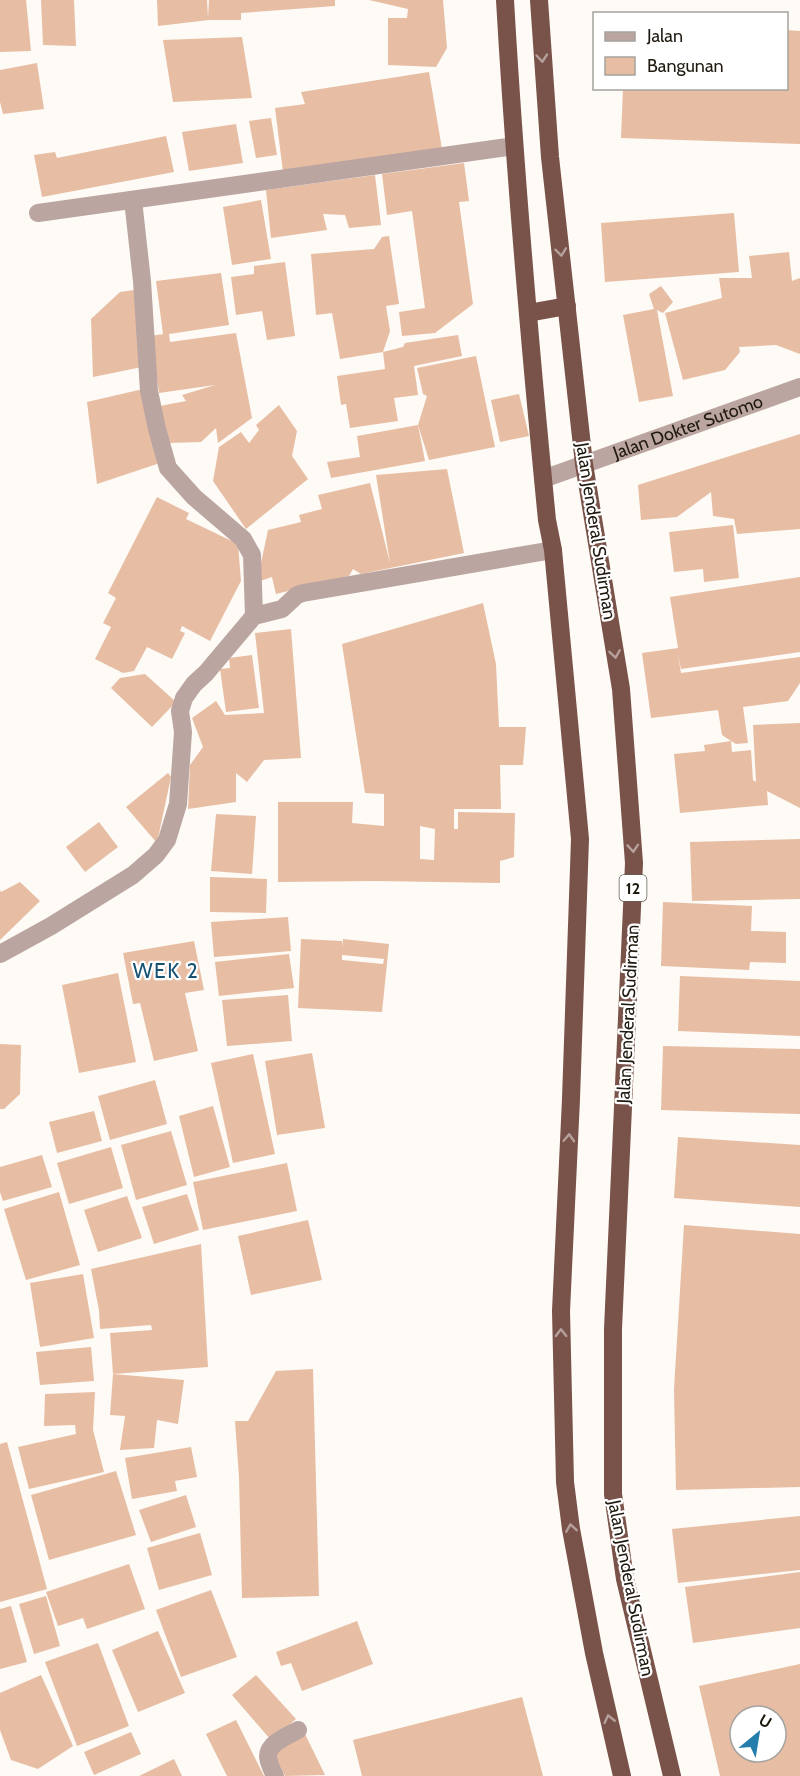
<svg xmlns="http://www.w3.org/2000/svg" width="800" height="1776" font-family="Cabin,sans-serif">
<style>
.building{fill:#e7bea4;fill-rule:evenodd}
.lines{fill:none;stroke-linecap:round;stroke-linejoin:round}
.minor{stroke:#bba5a1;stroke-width:18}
.trunk{stroke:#79524a;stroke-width:18}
.oneway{stroke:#b5a09b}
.labels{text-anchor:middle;stroke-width:4.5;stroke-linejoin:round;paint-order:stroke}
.shield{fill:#fff;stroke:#625e57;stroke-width:1.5}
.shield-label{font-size:16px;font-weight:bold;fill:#1f190f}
.street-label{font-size:18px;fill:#1f190f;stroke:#fff}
.quarter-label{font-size:21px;letter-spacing:1.5px;fill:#165273;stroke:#fff}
</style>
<rect width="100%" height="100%" fill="#fefaf5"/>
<!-- building -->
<g class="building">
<polygon points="0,0 26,0 31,51 0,52"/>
<polygon points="41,0 74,0 76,46 43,45"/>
<polygon points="157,0 207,0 208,17 209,0 335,0 335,6 241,13 241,20 209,20 158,26"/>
<polygon points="369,0 443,0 447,48 436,67 388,65 388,18 407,18 408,9"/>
<polygon points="786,30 800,31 800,144 621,138 623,88 786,88"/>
<polygon points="242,37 252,98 173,102 163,40"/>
<polygon points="37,63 44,109 3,114 0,102 0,70"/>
<polygon points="429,72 442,149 283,172 275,108 305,104 301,92"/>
<polygon points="271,118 277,155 256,158 249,121"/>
<polygon points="236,124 243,163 189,171 182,132"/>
<polygon points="166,136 174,172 42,197 34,155 55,152 57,158"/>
<polygon points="464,163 469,201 459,202 473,304 435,333 402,336 399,312 425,308 412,211 387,215 382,174"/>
<polygon points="375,175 381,225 349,228 345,215 323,214 327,230 271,238 266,190"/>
<polygon points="261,200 271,259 232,265 223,207"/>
<polygon points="734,213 739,272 605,282 601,223"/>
<polygon points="389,236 399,304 386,306 390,331 383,352 340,359 332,313 316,315 311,254 374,249 382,237"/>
<polygon points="789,252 792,281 800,278 800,354 776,345 739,347 740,352 725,370 683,380 665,313 722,298 719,278 752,278 749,256"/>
<polygon points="285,262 295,336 267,340 262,311 236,315 231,277 254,274 254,266"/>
<polygon points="221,273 229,325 169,334 170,342 236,333 252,418 218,443 216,428 201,442 168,443 160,406 186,401 182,395 215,385 159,393 151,336 163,334 156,281"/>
<polygon points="661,286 673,302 663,313 657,310 673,396 639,402 623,315 654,309 649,294"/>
<polygon points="134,290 142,367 93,377 91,319 120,292"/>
<polygon points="458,335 462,356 414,366 418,395 394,398 398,421 350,428 346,404 341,405 337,376 385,369 383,352 403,347 405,343"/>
<polygon points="476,356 495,447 429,460 418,425 427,396 423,394 417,368"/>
<polygon points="143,389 160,463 97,484 87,402"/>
<polygon points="519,394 529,436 500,442 491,400"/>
<polygon points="279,405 297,431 292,456 308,479 246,529 213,481 219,447 241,432 249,443 259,430 256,425"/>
<polygon points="418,425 425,461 331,478 327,462 360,457 357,436"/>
<polygon points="800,434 800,529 737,534 734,519 713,516 711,492 677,517 641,520 638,485"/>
<polygon points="447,469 464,553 361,574 353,569 349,576 276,594 272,577 257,582 268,530 301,522 299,515 322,509 318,495 370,483 390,563 376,475"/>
<polygon points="157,497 189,513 186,519 238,544 241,581 210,641 182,626 180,631 185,633 172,659 147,647 134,671 123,673 95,659 111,627 103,623 116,598 108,593"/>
<polygon points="733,525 739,578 704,582 703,569 674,572 669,532"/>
<polygon points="800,577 800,652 681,669 678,655 681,673 800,657 800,683 788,701 743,707 748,743 736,744 731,741 732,752 751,750 753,780 756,782 753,725 800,723 800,808 767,791 768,805 680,813 674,754 705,751 704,745 731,741 722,735 718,710 651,718 642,653 678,648 670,597"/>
<path d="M 483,603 L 496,664 L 499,727 L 526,727 L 523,765 L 500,765 L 501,809 L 454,809 L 454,829 L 458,829 L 458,812 L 515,813 L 514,857 L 500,861 L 500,883 L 375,881 L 278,882 L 278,802 L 353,802 L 352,823 L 384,826 L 384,794 L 365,793 L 342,644 ZM 420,826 L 435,829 L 434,860 L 420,859 Z"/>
<polygon points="291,629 301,758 264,760 247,782 236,773 236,802 188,809 190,765 203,747 192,718 216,701 225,715 264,713 255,633"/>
<polygon points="252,655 259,708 226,712 220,669 230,668 229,658"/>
<polygon points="145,674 176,702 152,727 111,688 120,678"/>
<polygon points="168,773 171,777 157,843 126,807"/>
<polygon points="216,814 256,816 252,874 211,871"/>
<polygon points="99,822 118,847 85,872 66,847"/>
<polygon points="800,839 800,899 692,901 690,842"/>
<polygon points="210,877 267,879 266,913 210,912"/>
<polygon points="20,882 40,901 0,940 0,890 1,892"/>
<polygon points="663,902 752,906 751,931 786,932 786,963 750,962 749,970 661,966"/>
<polygon points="288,917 291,951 214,957 211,922"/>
<path d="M 301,939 L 342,941 L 342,948 L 343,939 L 389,944 L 382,1012 L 298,1008 ZM 342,955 L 384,959 L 383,964 L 342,960 Z"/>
<polygon points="194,941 204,990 185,993 198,1051 154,1061 140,1003 133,1004 123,953"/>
<polygon points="289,954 294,988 219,996 215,962"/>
<polygon points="118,973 136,1062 79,1073 62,985"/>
<polygon points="680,976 800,981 800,1036 678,1031"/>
<polygon points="288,995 292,1041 227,1046 222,1000"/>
<polygon points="0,1044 21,1045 20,1094 4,1109 0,1109"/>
<polygon points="663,1046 800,1049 800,1114 661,1110"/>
<polygon points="312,1053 325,1128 277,1135 265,1061"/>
<polygon points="253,1054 275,1154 233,1163 211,1063"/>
<polygon points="155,1080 167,1124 110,1140 98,1096"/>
<polygon points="213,1106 230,1167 194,1177 179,1116"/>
<polygon points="94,1111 102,1141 57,1153 49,1122"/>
<polygon points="171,1131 187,1185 136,1200 121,1145"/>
<polygon points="678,1137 800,1145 800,1207 674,1198"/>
<polygon points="111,1147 123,1188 69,1204 57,1163"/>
<polygon points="42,1155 52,1187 3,1201 0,1192 0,1167"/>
<polygon points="287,1163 297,1211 203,1230 193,1182"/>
<polygon points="59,1192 80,1265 26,1280 4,1209"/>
<polygon points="187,1194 199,1230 154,1244 142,1207"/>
<polygon points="127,1196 142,1238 98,1252 84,1210"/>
<polygon points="308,1220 322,1280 251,1295 238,1236"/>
<polygon points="684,1225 800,1234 800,1487 676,1490 674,1389"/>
<polygon points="201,1244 208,1367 113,1374 110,1333 152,1330 151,1325 100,1329 99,1310 91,1269"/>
<polygon points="83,1274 94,1338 40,1347 30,1283"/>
<polygon points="91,1347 94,1381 40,1385 36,1352"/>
<polygon points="313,1369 319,1596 242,1598 239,1477 235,1421 248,1421 276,1371"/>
<polygon points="113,1374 184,1380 178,1424 157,1420 154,1448 120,1450 125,1416 110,1415"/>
<polygon points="95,1392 93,1430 104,1472 29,1489 18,1447 76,1434 75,1425 44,1426 45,1394"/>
<polygon points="7,1442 47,1589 0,1602 0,1444"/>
<polygon points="191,1447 197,1477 175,1481 177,1491 132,1499 125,1458"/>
<polygon points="116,1471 136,1535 49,1560 31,1495"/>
<polygon points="186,1495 196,1527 151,1542 139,1510"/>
<polygon points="800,1516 800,1570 678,1583 672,1529"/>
<polygon points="200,1533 212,1575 159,1590 147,1548"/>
<polygon points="129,1564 145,1609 87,1629 83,1618 58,1626 46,1592"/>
<polygon points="800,1572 800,1628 693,1643 685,1587"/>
<polygon points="211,1590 237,1657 181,1677 156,1610"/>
<polygon points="46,1596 60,1646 34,1654 19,1604"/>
<polygon points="11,1606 27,1662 0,1669 0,1609"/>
<polygon points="357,1621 373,1664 302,1691 291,1663 281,1666 276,1652"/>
<polygon points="158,1631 185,1693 138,1712 112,1650"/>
<polygon points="98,1643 129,1726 77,1746 45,1662"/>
<path d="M 800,1664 L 800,1776 L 720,1776 L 699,1686 ZM 740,1716 L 776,1716 L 776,1752 L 740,1752 Z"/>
<polygon points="41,1675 73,1746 38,1769 11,1760 0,1730 0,1693"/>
<polygon points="256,1675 296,1719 271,1740 232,1695"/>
<polygon points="522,1697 543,1776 362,1776 353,1740"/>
<polygon points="236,1720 264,1776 227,1776 206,1734"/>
<polygon points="131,1732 141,1754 94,1775 84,1752"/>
<polygon points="304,1732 325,1775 285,1776 275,1755 289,1740"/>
<polygon points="174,1759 182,1776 139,1776"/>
</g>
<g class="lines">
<!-- minor -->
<g class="minor">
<polyline points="133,200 142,281 149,391 157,429 168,468 194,497 243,539 252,555 254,616"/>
<polyline points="38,213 514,146"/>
<path id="s1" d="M 543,479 L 800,387"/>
<polyline points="0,954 51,926 133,875 156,855 167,840 178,804 183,732 180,711 184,698 194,684 206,673 254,616 282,609 297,595 303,593 553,550"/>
<path d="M 275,1776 C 272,1770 268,1762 268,1756 C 268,1743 289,1735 298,1730"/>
</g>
<!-- trunk -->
<g class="trunk">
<path d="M 505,0 C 515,174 530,347 547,520 L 553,550 L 580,839 L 571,1099 L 561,1311 L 565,1482 L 571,1529 L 594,1653 L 622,1776"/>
<polyline points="539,0 550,157 584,464 621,689 634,863 613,1329 613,1494 625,1579 672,1776"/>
<polyline points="528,313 567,306"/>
</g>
</g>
<!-- one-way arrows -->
<defs><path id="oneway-chevron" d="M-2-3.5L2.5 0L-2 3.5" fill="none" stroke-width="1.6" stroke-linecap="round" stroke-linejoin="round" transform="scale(1.5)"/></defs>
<g class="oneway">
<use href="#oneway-chevron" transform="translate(542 58) rotate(85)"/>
<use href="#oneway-chevron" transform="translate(561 252) rotate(83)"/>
<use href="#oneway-chevron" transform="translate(615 654) rotate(81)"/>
<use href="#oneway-chevron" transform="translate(633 848) rotate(86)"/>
<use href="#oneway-chevron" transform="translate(569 1138) rotate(-87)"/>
<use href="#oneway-chevron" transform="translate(561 1333) rotate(-91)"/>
<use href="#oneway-chevron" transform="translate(571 1528) rotate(-99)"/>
<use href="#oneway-chevron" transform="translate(609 1719) rotate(-103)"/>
</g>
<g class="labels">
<!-- shield labels -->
<rect class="shield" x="619.5" y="875" width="27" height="26" rx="4.5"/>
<g class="shield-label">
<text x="633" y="894">12</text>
</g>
<!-- street labels -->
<g class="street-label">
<text dy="6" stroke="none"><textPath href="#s1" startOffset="154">Jalan Dokter Sutomo</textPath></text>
<text transform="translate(596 531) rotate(81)" y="6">Jalan Jenderal Sudirman</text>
<text transform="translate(628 1014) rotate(-87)" y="6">Jalan Jenderal Sudirman</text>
<text transform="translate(631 1588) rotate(79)" y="6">Jalan Jenderal Sudirman</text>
</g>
<!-- quarter labels -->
<g class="quarter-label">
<text x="166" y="978">WEK 2</text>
</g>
</g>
<!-- legend -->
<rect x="593" y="12" width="195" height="78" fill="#ffffff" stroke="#a5a39f" stroke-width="1.5"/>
<rect x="605" y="32" width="30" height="9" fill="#bba5a1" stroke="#a5a39f" stroke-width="1.5"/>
<text x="647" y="42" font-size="18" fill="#1f190f">Jalan</text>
<rect x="605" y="57" width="30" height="18" fill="#e7bea4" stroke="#a5a39f" stroke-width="1.5"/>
<text x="647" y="72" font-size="18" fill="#1f190f">Bangunan</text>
<!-- north arrow -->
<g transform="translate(758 1734) rotate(30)"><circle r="28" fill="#ffffff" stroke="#a5a39f" stroke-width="1.5"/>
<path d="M0-4.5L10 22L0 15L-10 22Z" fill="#257dac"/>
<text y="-9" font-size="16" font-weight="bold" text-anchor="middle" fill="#1f190f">U</text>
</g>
</svg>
